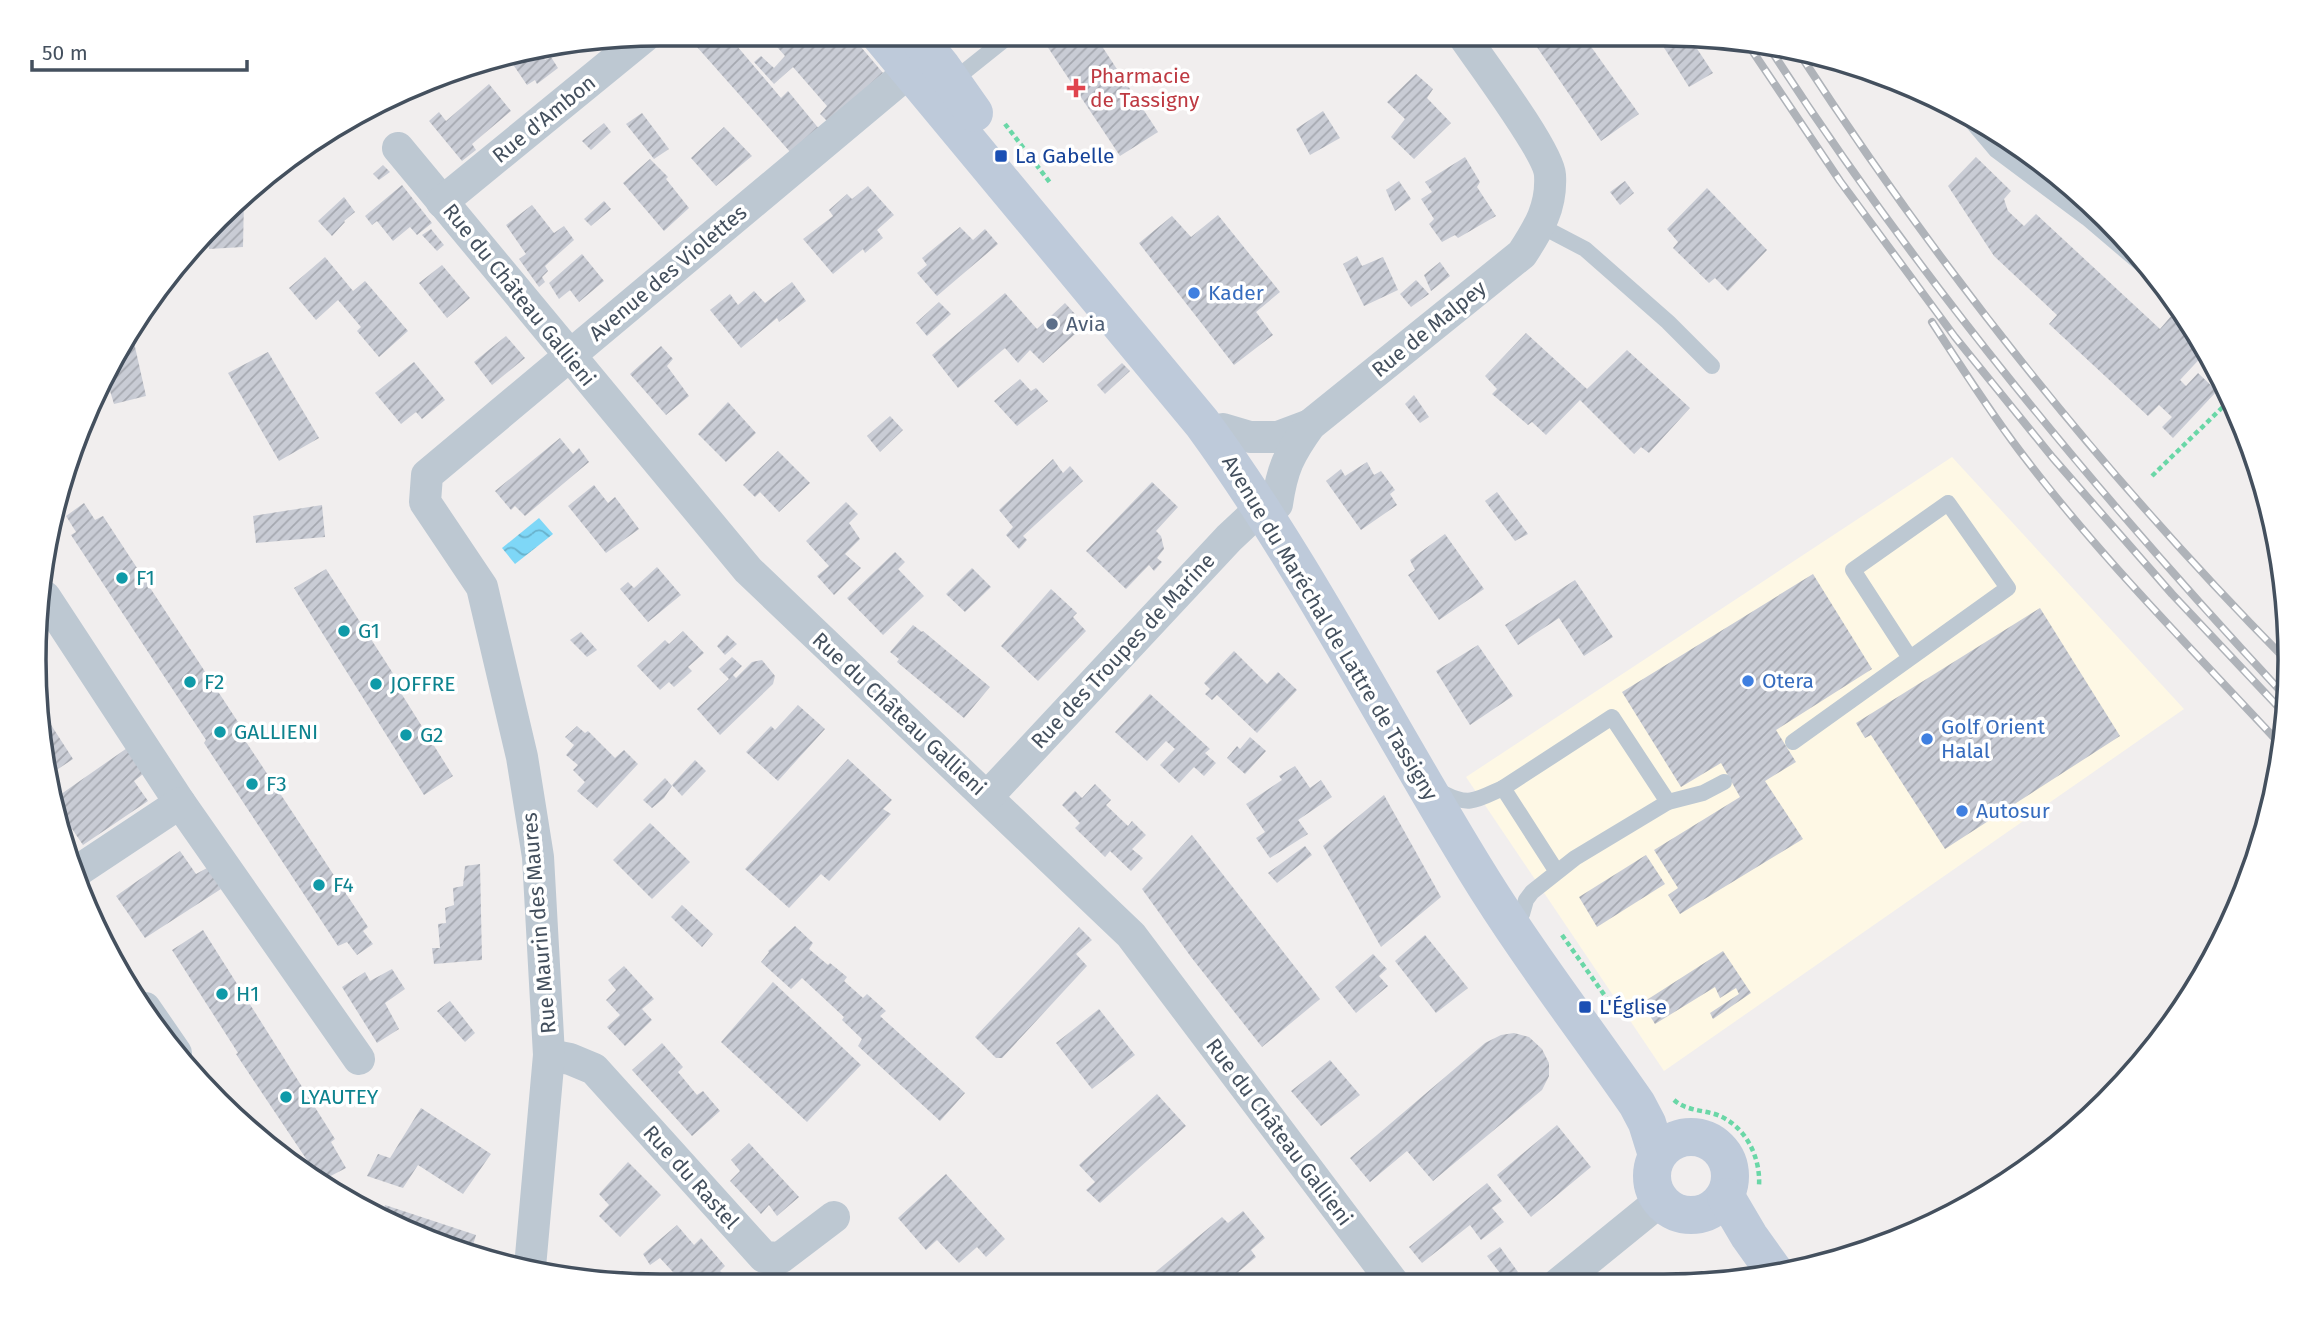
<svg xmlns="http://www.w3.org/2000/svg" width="2323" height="1319" font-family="'Fira Sans',sans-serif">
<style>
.commercial{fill:#fef8e5}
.water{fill:url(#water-waves)}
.building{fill:url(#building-hatch)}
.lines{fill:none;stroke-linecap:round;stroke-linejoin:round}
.path{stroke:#6ad7a7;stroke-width:4.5;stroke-dasharray:5 3.5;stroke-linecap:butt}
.lane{stroke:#bdc8d2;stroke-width:16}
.street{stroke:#bdc8d2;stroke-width:32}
.secondary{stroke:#becada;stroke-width:38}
.rail-casing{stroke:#afb3b9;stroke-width:8}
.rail{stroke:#fff;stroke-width:5;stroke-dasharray:16;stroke-linecap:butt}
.health-dot{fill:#e0444e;stroke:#fff;stroke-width:2.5}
.transit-dot{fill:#1a4fb4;stroke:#fff;stroke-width:2.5}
.shop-dot{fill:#3f7fe0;stroke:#fff;stroke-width:2.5}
.service-dot{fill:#5c6f8a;stroke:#fff;stroke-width:2.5}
.culture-dot{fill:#0f9aa8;stroke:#fff;stroke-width:2.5}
.labels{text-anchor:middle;stroke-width:7;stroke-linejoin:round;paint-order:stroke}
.health-label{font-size:21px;fill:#be3a42;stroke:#fff;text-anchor:start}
.street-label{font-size:21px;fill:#44505e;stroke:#fff}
.transit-label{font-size:21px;fill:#164399;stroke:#fff;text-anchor:start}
.shop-label{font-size:21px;fill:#366cbe;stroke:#fff;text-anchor:start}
.service-label{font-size:21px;fill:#4e5e75;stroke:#fff;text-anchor:start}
.culture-label{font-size:21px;fill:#0d838f;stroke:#fff;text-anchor:start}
.rim{fill:none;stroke:#44505e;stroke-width:3.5}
</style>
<defs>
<pattern id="water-waves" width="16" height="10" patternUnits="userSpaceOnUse" patternTransform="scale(1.75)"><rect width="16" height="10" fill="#7ed7f7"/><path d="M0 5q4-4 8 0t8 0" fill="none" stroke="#69b1cb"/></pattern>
<pattern id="building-hatch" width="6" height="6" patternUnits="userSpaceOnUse" patternTransform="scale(1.75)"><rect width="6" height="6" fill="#c9ccd5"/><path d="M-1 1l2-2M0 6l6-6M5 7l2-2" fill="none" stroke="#a5a8b0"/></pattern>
</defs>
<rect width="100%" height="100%" fill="#f1eeee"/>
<!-- commercial -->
<polygon class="commercial" points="1952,457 2184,709 1664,1071 1466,777"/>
<!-- water -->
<polygon class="water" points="539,518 553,534 515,564 502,548"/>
<!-- building -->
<g class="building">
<polygon points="695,33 726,33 781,98 788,91 820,130 791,153 689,38"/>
<polygon points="765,33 850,34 883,73 828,122 820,114 827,106 793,67 774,84 754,62 761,56 774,68 785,56"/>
<polygon points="1039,34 1094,34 1158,132 1120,156"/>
<polygon points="1528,34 1582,34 1639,114 1601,141"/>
<polygon points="1656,35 1688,35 1713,73 1689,87"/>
<polygon points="540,53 545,60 551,57 558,68 537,84 535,80 527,85 512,63 509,66 504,59"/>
<polygon points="1416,74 1433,89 1427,98 1451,123 1414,159 1391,137 1405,119 1387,102"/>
<polygon points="489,84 511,111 472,144 476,150 462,161 429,121 439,112 446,121"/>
<polygon points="1323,111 1340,138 1310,155 1296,129"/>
<polygon points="642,113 669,149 654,159 626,124"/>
<polygon points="604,123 611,132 591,150 582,141"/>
<polygon points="724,127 752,156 716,186 691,158"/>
<polygon points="1465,157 1480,182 1477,187 1496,216 1458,238 1455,235 1442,242 1429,224 1434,219 1421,199 1432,192 1425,182"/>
<polygon points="1976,157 2011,191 2004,199 2008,211 2024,226 2036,214 2160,329 2178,308 2186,316 2206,352 2180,380 2186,386 2198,373 2217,391 2173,438 2162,427 2172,417 2159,405 2148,416 2049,324 2057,315 1994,256 1948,186"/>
<polygon points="650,159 668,177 666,179 689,208 664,231 623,183"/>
<polygon points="383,165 390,172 379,180 373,174"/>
<polygon points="1399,181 1411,199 1395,211 1386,190"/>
<polygon points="1625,181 1634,193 1620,205 1610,192"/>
<polygon points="402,185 432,223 417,235 410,227 393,241 377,221 372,225 365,216"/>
<polygon points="868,186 894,215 877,230 883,238 865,253 863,249 833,274 803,239 833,216 829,210 847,194 852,199"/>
<polygon points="1707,188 1767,250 1728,291 1715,278 1709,283 1673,248 1678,242 1667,229"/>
<polygon points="344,197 355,212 344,221 345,222 332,236 318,221"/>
<polygon points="244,199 243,247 209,249 208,237"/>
<polygon points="604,201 611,209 591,226 584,219"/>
<polygon points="532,205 554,233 564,226 574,240 545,266 548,271 542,277 545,282 539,287 519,259 526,254 506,225"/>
<polygon points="1218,215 1280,292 1256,312 1273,335 1234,365 1139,243 1172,216 1191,237"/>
<polygon points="960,227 973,240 985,229 998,244 937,296 917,273 927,265 922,258"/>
<polygon points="431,229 444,245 437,251 422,235"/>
<polygon points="582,254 604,281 579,302 570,290 559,299 549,283"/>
<polygon points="1357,256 1362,266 1383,257 1398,290 1364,306 1343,264"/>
<polygon points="325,257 353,291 365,281 408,331 379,357 357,331 361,327 338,300 316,320 289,288"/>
<polygon points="1440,262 1450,276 1431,291 1424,275"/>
<polygon points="442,265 470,298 447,318 419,283"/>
<polygon points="1416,280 1429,294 1411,307 1400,294"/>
<polygon points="792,282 806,301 779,322 777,318 741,348 710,310 730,294 738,305 754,291 765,303"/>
<polygon points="1005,293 1037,329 1065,303 1085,325 1043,363 1030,350 1018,363 1005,348 958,388 932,355"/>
<polygon points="939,302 951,314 927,336 916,323"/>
<polygon points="131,329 146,396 114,404 107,381"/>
<polygon points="1526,333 1587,389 1627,350 1690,408 1649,453 1641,447 1634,454 1580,400 1546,435 1532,422 1528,425 1492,394 1497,389 1485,376"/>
<polygon points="506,336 525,358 492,385 474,362"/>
<polygon points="661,346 673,359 667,366 689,396 666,415 630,374"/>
<polygon points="268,352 319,438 279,461 228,373"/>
<polygon points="414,362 445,400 422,419 416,412 401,424 375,393"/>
<polygon points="1122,363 1130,371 1105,394 1097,385"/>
<polygon points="1020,379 1031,391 1036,388 1048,401 1017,426 994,401"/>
<polygon points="1414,395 1429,417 1420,423 1405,404"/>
<polygon points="728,402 756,433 726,462 698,434"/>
<polygon points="890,416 903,430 880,452 867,436"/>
<polygon points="560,438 573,454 579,448 589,462 525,516 515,506 511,510 495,491"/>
<polygon points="778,451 810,483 779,512 760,492 755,497 743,485"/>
<polygon points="1053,459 1063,473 1070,466 1083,481 1023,536 1027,540 1019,549 1006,535 1013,527 999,510"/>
<polygon points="1367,462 1374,475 1381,471 1395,490 1390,494 1397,505 1361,530 1326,481 1341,469 1345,476"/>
<polygon points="1152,482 1178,507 1156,531 1161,536 1164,549 1157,558 1162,562 1154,571 1149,565 1126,589 1086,551"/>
<polygon points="594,485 608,503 615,497 639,529 606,553 568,506"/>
<polygon points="1497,492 1528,534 1515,541 1485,501"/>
<polygon points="846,502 858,514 849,523 860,539 845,554 861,568 834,595 817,576 829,566 806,541"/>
<polygon points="84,503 95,520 103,516 238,722 235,725 368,927 363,931 373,944 357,955 347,942 338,946 204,743 206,740 71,535 76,532 66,516"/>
<polygon points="322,505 325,537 256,543 253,516"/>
<polygon points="1445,534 1484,589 1439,620 1408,575 1415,570 1410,560"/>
<polygon points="895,552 905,562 898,569 924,596 883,635 847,598"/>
<polygon points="657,567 681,595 648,622 620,589 628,582 634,588"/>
<polygon points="972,568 991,587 965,612 946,594"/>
<polygon points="326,569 394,675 391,677 453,776 424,795 294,588"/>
<polygon points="1813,574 1872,669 1776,730 1796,762 1765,781 1803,839 1680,914 1668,895 1678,888 1654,850 1740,797 1721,763 1681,787 1622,692"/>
<polygon points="1575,580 1613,637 1584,656 1559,618 1518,645 1505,625"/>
<polygon points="1051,589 1077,613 1073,617 1086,631 1038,681 1001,646"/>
<polygon points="2040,608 2120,736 1945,849 1871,735 1865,738 1856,723"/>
<polygon points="913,625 922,632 923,631 990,687 964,718 897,662 899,659 890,652"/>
<polygon points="683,631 704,653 688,667 692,671 674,687 669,682 660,690 637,666 665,640 669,644"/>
<polygon points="581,632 597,650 587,657 570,640"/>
<polygon points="727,635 737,644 725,655 717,646"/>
<polygon points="1478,645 1513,696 1470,725 1436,671"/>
<polygon points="1234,651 1267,684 1278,672 1297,690 1257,733 1217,695 1212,700 1205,694 1210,689 1204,683"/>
<polygon points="732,657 742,666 733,675 736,678 752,662 762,660 775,676 773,684 720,735 697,709 729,679 719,669"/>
<polygon points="1150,694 1210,749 1205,753 1216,763 1204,776 1194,767 1179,783 1160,765 1175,749 1166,741 1147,761 1115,732"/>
<polygon points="35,700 73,759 49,775 47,763"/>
<polygon points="798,705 825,729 778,781 746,752 771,726 775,730"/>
<polygon points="577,726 585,733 588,731 615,758 624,750 638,764 597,808 577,791 585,782 573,770 578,765 566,755 574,745 565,737"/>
<polygon points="1250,737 1266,751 1245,774 1227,758 1237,746 1240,749"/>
<polygon points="130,746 147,771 134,781 148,801 83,845 55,804 54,799"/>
<polygon points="848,759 892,800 883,809 891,814 829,881 821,874 789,908 745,869"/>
<polygon points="695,760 706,771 682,796 672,785"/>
<polygon points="1295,766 1310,788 1321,780 1332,797 1298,820 1308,834 1270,858 1256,838 1265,832 1246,804 1282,780 1279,776"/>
<polygon points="665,778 672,786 664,798 652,808 643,800"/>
<polygon points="1095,784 1111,800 1106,805 1128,826 1132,821 1146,835 1132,849 1143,858 1131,871 1110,851 1105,857 1075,828 1080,823 1062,805 1075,791 1082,798"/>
<polygon points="1384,795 1441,897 1381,947 1323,846"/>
<polygon points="650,823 690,862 652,899 613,860"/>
<polygon points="1192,835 1320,999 1262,1047 1191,957 1142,889"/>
<polygon points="1305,846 1312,855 1277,883 1268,873"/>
<polygon points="180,851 196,874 207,868 221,889 145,938 116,896"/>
<polygon points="1646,855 1665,884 1597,927 1579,897"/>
<polygon points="480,864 482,960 434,964 432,948 440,948 438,924 446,923 445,908 454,905 453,888 463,886 465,866"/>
<polygon points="682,905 713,934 702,947 671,917"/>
<polygon points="795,926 813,943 809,949 828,965 830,963 847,977 844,981 863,998 867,994 886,1011 880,1016 965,1093 940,1121 858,1046 862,1039 842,1020 844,1017 802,978 791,989 761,962 769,952 768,951"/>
<polygon points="1079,927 1092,940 1076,954 1087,966 1002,1058 996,1058 975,1037"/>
<polygon points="203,930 335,1139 331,1142 346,1168 321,1181 236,1054 238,1053 172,950"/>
<polygon points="1425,935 1468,988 1436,1013 1395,961"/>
<polygon points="1723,951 1751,993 1713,1019 1710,1013 1739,994 1736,988 1720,998 1715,987 1655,1024 1642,1003"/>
<polygon points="1373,954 1387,969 1379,976 1388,986 1356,1013 1335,987"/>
<polygon points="624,966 654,999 642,1009 652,1020 625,1046 607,1027 620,1015 606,1000 616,990 608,980"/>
<polygon points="392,969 405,989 385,1003 399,1029 377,1043 342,987 365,972 370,981"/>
<polygon points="773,982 861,1065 807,1122 721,1042"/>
<polygon points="450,1001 475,1033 465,1042 437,1011"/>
<polygon points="1099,1009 1135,1055 1092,1089 1056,1043"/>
<polygon points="1514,1033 1529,1037 1542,1049 1549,1063 1549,1076 1542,1090 1433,1181 1407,1151 1370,1182 1350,1158 1485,1043 1501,1035"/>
<polygon points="662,1043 683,1067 678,1072 697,1095 703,1091 720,1111 692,1136 632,1070"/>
<polygon points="1330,1060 1360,1095 1321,1126 1291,1091"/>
<polygon points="1157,1094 1186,1126 1100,1203 1086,1190 1095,1182 1079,1165"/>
<polygon points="421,1108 491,1154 463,1194 418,1165 403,1188 367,1176 378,1154 390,1158"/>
<polygon points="1557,1125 1591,1167 1531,1217 1497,1175"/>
<polygon points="749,1143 799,1197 777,1216 769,1205 761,1214 730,1181 740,1171 731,1160"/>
<polygon points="628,1162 661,1195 620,1237 599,1216 609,1205 599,1194"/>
<polygon points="946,1174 1005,1239 986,1257 977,1247 959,1263 937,1240 926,1250 898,1218"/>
<polygon points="1487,1183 1502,1201 1492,1208 1504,1222 1481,1240 1470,1225 1422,1263 1409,1247"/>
<polygon points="385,1205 476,1235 470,1255 459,1253 382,1215"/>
<polygon points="1243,1211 1265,1238 1251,1250 1256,1257 1224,1284 1141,1284 1222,1217 1228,1223"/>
<polygon points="677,1225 694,1245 701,1238 725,1266 720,1271 732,1284 684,1284 660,1258 650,1265 643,1254"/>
<polygon points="1500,1247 1518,1272 1506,1281 1487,1256"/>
</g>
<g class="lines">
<!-- path -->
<g class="path">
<polyline points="1005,124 1051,184"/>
<polyline points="2152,476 2231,399"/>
<polyline points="1562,935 1610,1003"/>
<path d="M 1674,1100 C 1684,1109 1698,1110 1711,1113 C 1743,1121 1761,1155 1759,1186"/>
</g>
<!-- lane -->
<g class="lane">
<polyline points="949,79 964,72 1004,40"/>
<polyline points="1968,117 1996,150 2087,218 2153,274"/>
<polyline points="1541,226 1585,249 1668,322 1712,366"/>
<polyline points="1793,742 2008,588 1948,503 1853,570 1910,658"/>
<path d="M 1445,794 C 1470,807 1478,799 1503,788"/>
<polyline points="1668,802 1703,793 1724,782"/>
<polyline points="1522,914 1526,900 1532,892 1575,858 1668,802 1612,717 1503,788 1557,872"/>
</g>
<!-- street -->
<g class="street">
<polyline points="398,148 748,570 1131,935 1394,1284"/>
<polyline points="442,202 645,36"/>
<polyline points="1223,429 1250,437 1278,437 1310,425"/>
<path d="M 1277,504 C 1282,469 1289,454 1310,425 L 1522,254 C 1539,228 1552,207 1550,175 C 1549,152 1479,59 1462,34"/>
<polyline points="45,597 180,803 359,1059"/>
<polyline points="987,797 1229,538 1261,508"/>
<polyline points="73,874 180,803"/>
<polyline points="145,1008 176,1053"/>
<polyline points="549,1055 570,1059 594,1069 764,1257 780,1258 834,1217"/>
<polyline points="530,1267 549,1055 538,857 522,757 482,587 425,502 427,475 910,71"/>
<polyline points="1558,1284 1660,1201"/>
</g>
<!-- secondary -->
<g class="secondary">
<path d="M 879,34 L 1202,423 C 1305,564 1384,721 1475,869 C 1525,951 1583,1026 1637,1104 L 1647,1123 L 1657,1155"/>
<polyline points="915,34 941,66 974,113"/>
<circle cx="1691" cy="1176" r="39"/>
<polyline points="1726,1197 1749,1236 1774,1271"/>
</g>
<!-- rail casing -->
<g class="rail-casing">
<g id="rail">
<polyline points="1747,43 1840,181 1955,337 2053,458 2172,594 2284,713"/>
<path d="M 1769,47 C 1920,281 2097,494 2286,697"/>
<path d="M 1799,53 C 1941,271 2106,478 2289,663"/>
<path d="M 1932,322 C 1960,365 1988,409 2019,450 C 2098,555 2192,649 2281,745"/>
</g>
</g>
<!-- rail -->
<use href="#rail" class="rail"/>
</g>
<!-- markers -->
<path class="health-dot" d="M1072.5 77.5h7v7h7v7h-7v7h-7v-7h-7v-7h7z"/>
<g class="transit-dot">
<rect x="994" y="149" width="14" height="14" rx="3.5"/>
<rect x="1578" y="1000" width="14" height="14" rx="3.5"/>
</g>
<g class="shop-dot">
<circle cx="1194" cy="293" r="7"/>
<circle cx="1748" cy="681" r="7"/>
<circle cx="1927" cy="739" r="7"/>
<circle cx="1962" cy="811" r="7"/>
</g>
<circle class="service-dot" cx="1052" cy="324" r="7"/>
<g class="culture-dot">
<circle cx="122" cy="578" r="7"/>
<circle cx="344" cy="631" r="7"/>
<circle cx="190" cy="682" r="7"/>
<circle cx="376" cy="684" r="7"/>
<circle cx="220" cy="732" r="7"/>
<circle cx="406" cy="735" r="7"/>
<circle cx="252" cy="784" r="7"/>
<circle cx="319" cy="885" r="7"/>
<circle cx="222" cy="994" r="7"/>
<circle cx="286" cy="1097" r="7"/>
</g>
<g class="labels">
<!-- health labels -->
<g class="health-label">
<text x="1090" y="83">Pharmacie<tspan x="1090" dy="24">de Tassigny</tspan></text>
</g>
<!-- street labels -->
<g class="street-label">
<text transform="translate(544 119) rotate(-39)" y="7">Rue d'Ambon</text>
<text transform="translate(668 273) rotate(-40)" y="7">Avenue des Violettes</text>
<text transform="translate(519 295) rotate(51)" y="7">Rue du Château Gallieni</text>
<text transform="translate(1429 329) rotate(-39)" y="7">Rue de Malpey</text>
<text transform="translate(1330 628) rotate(59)" y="7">Avenue du Maréchal de Lattre de Tassigny</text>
<text transform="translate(1123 651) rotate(-47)" y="7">Rue des Troupes de Marine</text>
<text transform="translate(899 714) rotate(43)" y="7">Rue du Château Gallieni</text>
<text transform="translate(539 923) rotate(-95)" y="7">Rue Maurin des Maures</text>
<text transform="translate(1279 1132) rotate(53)" y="7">Rue du Château Gallieni</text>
<text transform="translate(691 1177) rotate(48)" y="7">Rue du Rastel</text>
</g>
<!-- transit labels -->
<g class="transit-label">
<text x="1015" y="163">La Gabelle</text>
<text x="1599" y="1014">L'Église</text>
</g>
<!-- shop labels -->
<g class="shop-label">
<text x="1208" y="300">Kader</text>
<text x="1762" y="688">Otera</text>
<text x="1941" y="734">Golf Orient<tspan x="1941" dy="24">Halal</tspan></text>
<text x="1976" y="818">Autosur</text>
</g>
<!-- service labels -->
<g class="service-label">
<text x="1066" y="331">Avia</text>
</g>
<!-- culture labels -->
<g class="culture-label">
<text x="136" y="585">F1</text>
<text x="358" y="638">G1</text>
<text x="204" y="689">F2</text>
<text x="390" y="691">JOFFRE</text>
<text x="234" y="739">GALLIENI</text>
<text x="420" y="742">G2</text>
<text x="266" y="791">F3</text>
<text x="333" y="892">F4</text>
<text x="236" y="1001">H1</text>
<text x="300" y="1104">LYAUTEY</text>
</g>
</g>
<!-- crop -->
<path d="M0 0H2323V1319H0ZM660 46H1664A614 614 0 0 1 2278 660V660A614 614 0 0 1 1664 1274H660A614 614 0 0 1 46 660V660A614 614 0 0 1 660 46Z" fill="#fff" fill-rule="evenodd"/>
<path class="rim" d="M660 46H1664A614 614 0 0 1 2278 660V660A614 614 0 0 1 1664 1274H660A614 614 0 0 1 46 660V660A614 614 0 0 1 660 46Z"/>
<!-- scale -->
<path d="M32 60v10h215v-10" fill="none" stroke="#44505e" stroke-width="3.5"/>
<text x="42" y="60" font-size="21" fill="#44505e" stroke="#ffffff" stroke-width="5" paint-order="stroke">50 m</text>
</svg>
